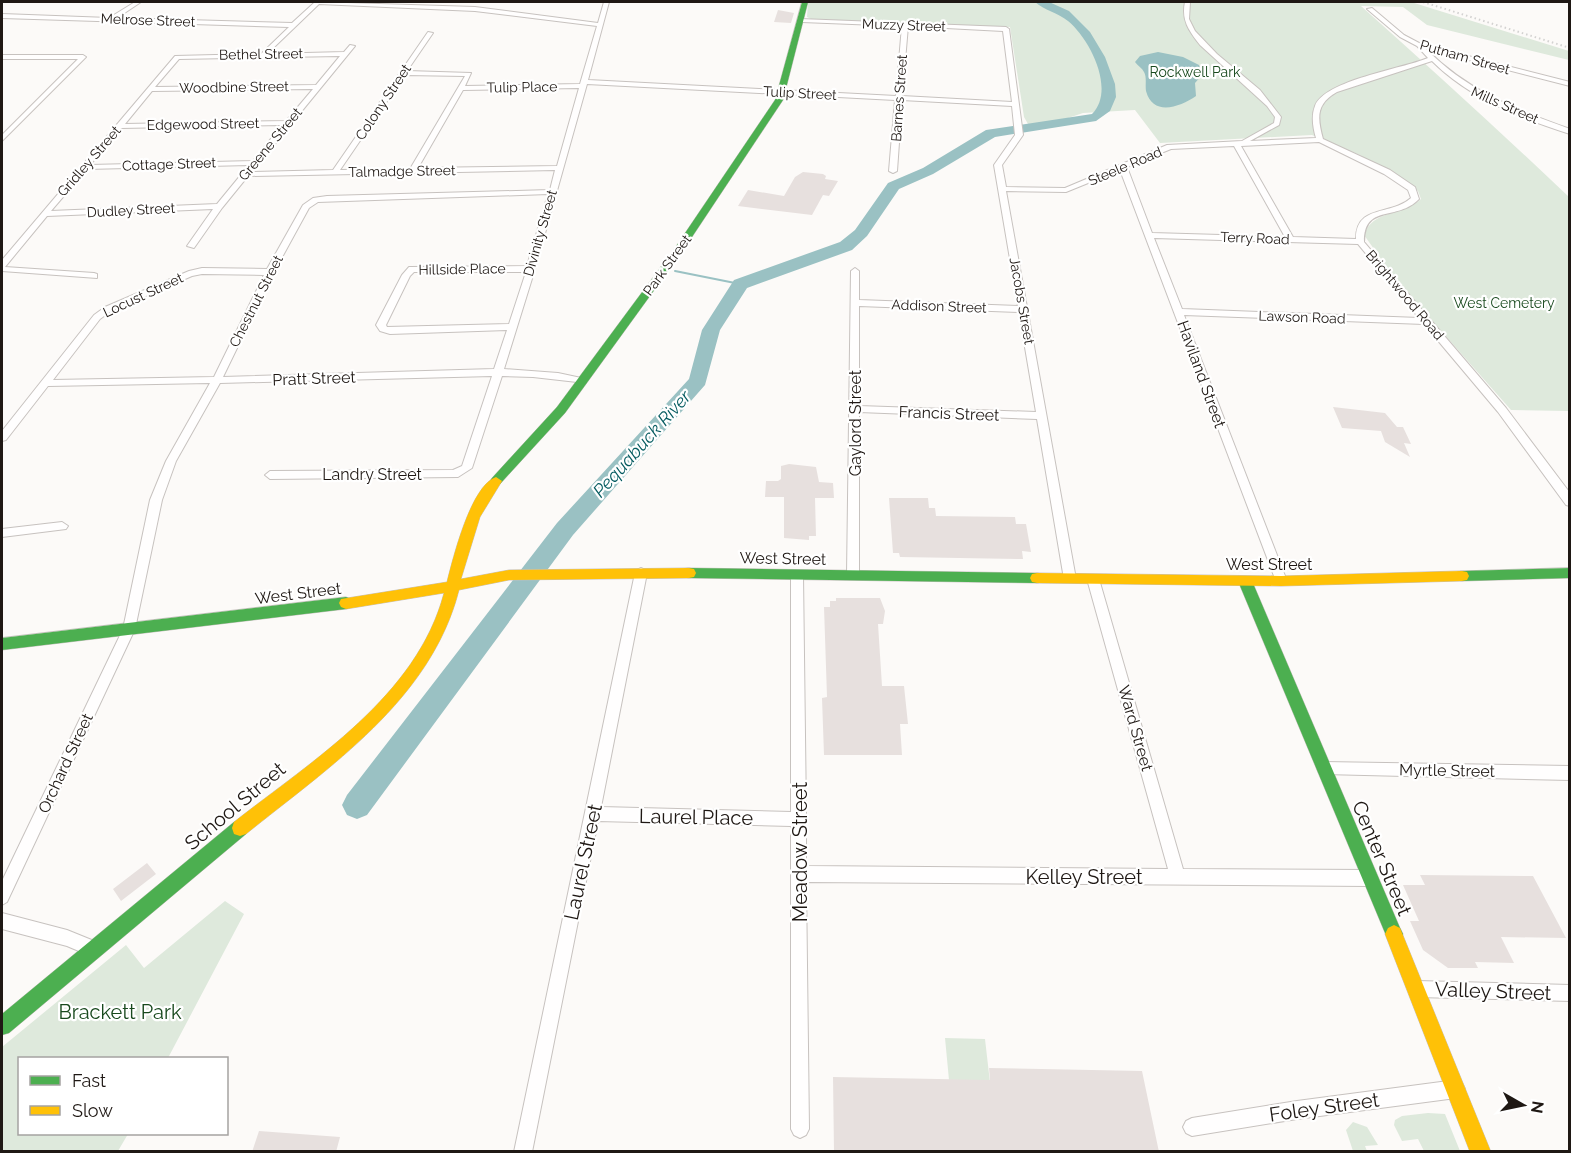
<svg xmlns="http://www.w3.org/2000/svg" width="1571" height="1153" font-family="Raleway,sans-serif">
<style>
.green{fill:#dee9dc}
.water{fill:#9ac1c3}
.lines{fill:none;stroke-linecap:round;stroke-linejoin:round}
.stream{stroke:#9ac1c3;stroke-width:2}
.river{fill:#9ac1c3;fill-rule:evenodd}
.building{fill:#e7e0de}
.street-casing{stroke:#c7c2bf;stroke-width:2}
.fast-casing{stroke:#c7c2bf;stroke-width:1}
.slow-casing{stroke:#c7c2bf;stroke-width:1}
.street{fill:#fffefe;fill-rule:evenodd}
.fast{fill:#4caf50;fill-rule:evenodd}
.slow{fill:#ffc107;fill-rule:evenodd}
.rail{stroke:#d3d2d1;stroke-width:2;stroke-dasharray:1.5 3;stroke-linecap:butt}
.labels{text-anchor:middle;stroke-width:4.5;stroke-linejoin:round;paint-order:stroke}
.far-street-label{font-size:14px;fill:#1f1814;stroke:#fff}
.far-park-label{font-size:14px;fill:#18491d;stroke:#fff}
.street-label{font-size:16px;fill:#1f1814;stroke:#fff}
.water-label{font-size:18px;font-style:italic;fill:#055b60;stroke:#fff}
.near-street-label{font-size:20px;fill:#1f1814;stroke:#fff}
.near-park-label{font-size:20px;fill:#18491d;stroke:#fff}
</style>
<rect width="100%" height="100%" fill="#fcfaf8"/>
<!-- green -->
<path class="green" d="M808,2H1411L1569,51V60L1427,25L1403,7L1361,6C1431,69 1501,132 1569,197V411L1511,410L1396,280L1364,235C1372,210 1404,215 1421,199L1418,191L1399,177L1360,155L1312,135L1160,143L1135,110L1083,113L1053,123L1028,124L1024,117L1010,27L811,19L807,17Z
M225,901L244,914L168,1058H20V1134H128L118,1151H2V1047L126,945L144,968Z
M945,1038L985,1039L992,1100L949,1080Z
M1428,1113L1445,1114L1460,1151H1424L1418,1139L1402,1141L1394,1125L1395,1120L1402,1116Z
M1353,1122L1367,1127L1378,1145L1365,1146L1367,1151H1353L1346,1130Z"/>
<!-- water -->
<path class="water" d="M1158,52L1183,57L1199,65L1202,75L1195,83L1196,96C1180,107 1153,117 1146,91C1145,85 1147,77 1144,72C1142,68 1138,66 1135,62L1140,56Z"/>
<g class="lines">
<!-- stream -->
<path class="stream" d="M675,271L740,284"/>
<!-- river -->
<path class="river" d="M1035,2H1049L1069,11L1090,32L1105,57L1115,84L1116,97L1110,111L1096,121L995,137L933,174L899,189L867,236L852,250L747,288L720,330L705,385L573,535L367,815L357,819L347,815L342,805L347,795L557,523L689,379L702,330L734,280L840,242L855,230L888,183L923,168L986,130L1092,114C1116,90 1090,39 1068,21C1058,13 1044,10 1035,2Z"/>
</g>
<!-- building -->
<path class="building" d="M778,10L794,13L791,23L774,22Z
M803,172L823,174L826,176L825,179L838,181L829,196L823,195L812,215L738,206L748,190L784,196L795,177Z
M1333,407L1385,413L1397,427H1403L1411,444L1404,443L1410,457L1385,442L1381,431L1342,428Z
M789,464L816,467L819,482L833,483L834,498H815L816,536H809V540L784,538V497H765L766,481H778L781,479V466Z
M889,498H928L929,508H935L936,516L1015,517L1016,524H1026L1031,552L1022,551L1023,559L900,557L899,553H893Z
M836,598H880L885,611L883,624H878L882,686H904L908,724H900L902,755H824L822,698L827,697L824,607H830V601H836Z
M147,863L156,874L121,901L113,889Z
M1420,875L1533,876L1566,938L1501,937L1514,963L1475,962L1478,968H1448L1423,950L1410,921H1419L1403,885H1425Z
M989,1068L1142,1071L1159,1152H834L833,1077L990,1080Z
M259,1131L340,1137L336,1152H252Z"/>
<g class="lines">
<!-- street casing -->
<g class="street-casing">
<path id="street" d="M135,2H141L117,18L292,23L315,2L475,7L598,23L604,2H609L588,80L896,96L902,26L802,22L800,19L1006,27L1009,29L1023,135L1002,165L1006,187L1065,188L1167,145L1242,141L1274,123L1275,117L1267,106L1200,45C1189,31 1181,20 1185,2H1190L1189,19L1195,31L1217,54L1260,90L1281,117L1279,125L1250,141L1316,138C1313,128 1311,116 1315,106C1325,80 1402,69 1428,58L1417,46L1400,37L1367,9L1372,8L1404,35L1421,44L1570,82V86L1426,49C1468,91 1514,109 1570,129V134C1520,118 1469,98 1432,61L1337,92C1316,104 1317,117 1323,139L1390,170L1415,187L1419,199C1397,222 1364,203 1364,242L1506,408L1570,493V506L1566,505L1498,412L1424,324L1184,315L1287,581L1285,584H1277L1120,170L1066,192L1006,191L1076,579L1074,582H1066L1064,579L1037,419L859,412V575L857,578H849L847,575L851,271L855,268L859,271V300L1018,306L994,165L1015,135L1012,106L902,100L897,171L893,173L889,171L895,100L587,84L535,269L504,369L558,373L586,379V383L533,377L502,376L472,468L458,477L270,479L265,475L270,471L453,470L462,466L492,376L220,383L176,461L162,500L135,629L7,902L2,905V881L123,629L150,500L166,461L210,383L48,386L6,440L2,441V431L94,315L105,307L189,271L202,268L267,269L303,205L313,198L327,196L550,190L555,170L248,176L222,208L194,248L187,246L213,209L47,216L5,267L94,273L97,274V278L2,271V260L175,56L261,54L289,27L2,18V14L109,18ZM319,4L475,11L597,26L580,84L465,86L471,73L407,71L433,33L428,32L333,170L252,172L355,46L350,45L344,52L267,54ZM908,26L1003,31L1012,102L902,96ZM340,56L316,85L155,87L179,59ZM405,75L465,76L410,169L340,170ZM579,88L557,166L418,168L463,90ZM313,89L286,121L125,124L152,91ZM282,125L253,161L90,165L121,128ZM1319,142L1384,174L1408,190L1411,198C1391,216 1356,204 1356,239L1293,237L1241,146ZM1234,146L1285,237L1152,233L1127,167L1171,149ZM249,165L217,204L51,211L87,169ZM548,194L527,266L409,267L402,275L376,325L380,331L390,334L507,330L494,369L223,377L274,272L309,208L318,202ZM1154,238L1358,244L1419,318L1182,309ZM414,272H526L509,324L387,327L386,325L410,276ZM202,274L264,275L214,377L53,380L100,319L111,311L192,276ZM859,306L1019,312L1036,412L859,406Z
M2,55H83L86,57L2,141V135L78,59H2Z
M62,522L68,526L66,529L2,537V529Z
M641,568L645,570L647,573L601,807L791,812V575L793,572H801L803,575L806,815L807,819L806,823V866L1168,869L1087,579L1089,576H1097L1099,579L1183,869L1369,870L1374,873L1377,878L1374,883L1369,886L806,882L809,1129L806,1135L800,1138L794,1135L791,1129V826L598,821L532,1152H514L635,573L637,570Z
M1324,762L1570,766V780L1324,774L1319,773L1317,768L1319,763Z
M2,913L67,930L99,943L101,949L99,955L93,957L67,946L2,929Z
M1417,981L1570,985V1001L1417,997L1411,995L1409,989L1411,983Z
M1456,1080L1462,1083L1465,1089L1462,1095L1456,1098L1297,1119L1192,1136L1186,1133L1183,1127L1186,1121L1192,1118L1297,1101Z"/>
</g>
<!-- fast casing -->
<g class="fast-casing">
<path id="fast" d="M802,2H808L783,100L684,249L565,413L500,484H492L490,481L492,478L557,407L677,245L775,100Z
M689,568L1037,573L1042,574L1044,578L1042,582L1037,583L689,578L684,577L682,573L684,569Z
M1570,568V578L1462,581L1457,580L1455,576L1457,572L1462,571Z
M1245,576L1250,577L1252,581L1400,928L1403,934L1400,940L1394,943L1388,940L1238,581L1240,577Z
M346,597L351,599L353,603L351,607L346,609L2,650V638Z
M240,820L246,822L248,828L246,834L9,1033L2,1035V1014L234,822Z"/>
</g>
<!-- slow casing -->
<g class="slow-casing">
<path id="slow" d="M496,477L502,481L480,517L461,579L509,570L689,568L694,569L696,573L694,577L689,578L509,580L459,590C431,700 329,767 246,834L240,836L234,834L232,828L234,822C313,760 417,696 444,593L346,609L341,607L339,603L341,599L447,582C453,558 471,485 496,477Z
M1462,571L1467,572L1469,576L1467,580L1462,581L1281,586L1037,583L1032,582L1030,578L1032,574L1037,573L1281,576Z
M1394,925L1400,928L1491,1152H1470L1385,934L1388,928Z"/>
</g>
<!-- street -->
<use href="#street" class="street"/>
<!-- fast -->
<use href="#fast" class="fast"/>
<!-- slow -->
<use href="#slow" class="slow"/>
<!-- rail -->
<path class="rail" d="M1423,2L1570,48"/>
</g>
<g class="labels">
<!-- far-street labels -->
<g class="far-street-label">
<text transform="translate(148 20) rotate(2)" y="5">Melrose Street</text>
<text transform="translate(904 25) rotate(2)" y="5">Muzzy Street</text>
<text transform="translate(261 54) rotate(-1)" y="5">Bethel Street</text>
<text transform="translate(1465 57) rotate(16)" y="5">Putnam Street</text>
<text transform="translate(234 87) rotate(-1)" y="5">Woodbine Street</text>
<text transform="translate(522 87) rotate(-1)" y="5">Tulip Place</text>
<text transform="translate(800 93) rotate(3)" y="5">Tulip Street</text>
<text transform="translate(899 98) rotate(-86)" y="5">Barnes Street</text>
<text transform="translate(383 102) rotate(-56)" y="5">Colony Street</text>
<text transform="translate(1505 105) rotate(24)" y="5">Mills Street</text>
<text transform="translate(203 124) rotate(-1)" y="5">Edgewood Street</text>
<text transform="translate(270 144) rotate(-50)" y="5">Greene Street</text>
<text transform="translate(89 161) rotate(-49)" y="5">Gridley Street</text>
<text transform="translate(169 164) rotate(-2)" y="5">Cottage Street</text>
<text transform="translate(1125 166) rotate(-23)" y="5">Steele Road</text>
<text transform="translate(402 171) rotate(-1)" y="5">Talmadge Street</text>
<text transform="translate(131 210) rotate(-3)" y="5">Dudley Street</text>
<text transform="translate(540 233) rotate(-74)" y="5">Divinity Street</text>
<text transform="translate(1255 238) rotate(2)" y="5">Terry Road</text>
<text transform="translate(667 265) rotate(-54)" y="5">Park Street</text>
<text transform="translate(462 269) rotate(-1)" y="5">Hillside Place</text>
<text transform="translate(143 295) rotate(-25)" y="5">Locust Street</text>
<text transform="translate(1405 295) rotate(50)" y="5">Brightwood Road</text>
<text transform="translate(256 301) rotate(-63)" y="5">Chestnut Street</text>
<text transform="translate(1022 301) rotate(80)" y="5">Jacobs Street</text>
<text transform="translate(939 306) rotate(2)" y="5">Addison Street</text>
<text transform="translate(1302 317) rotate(2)" y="5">Lawson Road</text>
</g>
<!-- far-park labels -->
<g class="far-park-label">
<text x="1195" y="77">Rockwell Park</text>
<text x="1504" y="308">West Cemetery</text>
</g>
<!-- street labels -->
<g class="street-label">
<text transform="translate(1202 374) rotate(70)" y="6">Haviland Street</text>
<text transform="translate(314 378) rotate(-2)" y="6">Pratt Street</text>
<text transform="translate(949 413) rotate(2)" y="6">Francis Street</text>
<text transform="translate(855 423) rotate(-90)" y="6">Gaylord Street</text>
<text x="372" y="480">Landry Street</text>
<text transform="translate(783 558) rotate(1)" y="6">West Street</text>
<text x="1269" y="570">West Street</text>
<text transform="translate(298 593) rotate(-7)" y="6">West Street</text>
<text transform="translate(1136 728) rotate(74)" y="6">Ward Street</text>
<text transform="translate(65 763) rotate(-65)" y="6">Orchard Street</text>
<text transform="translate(1447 770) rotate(1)" y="6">Myrtle Street</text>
</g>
<!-- water labels -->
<g class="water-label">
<text transform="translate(642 444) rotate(-48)" y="6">Pequabuck River</text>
</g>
<!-- near-street labels -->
<g class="near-street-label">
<text transform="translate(235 806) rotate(-40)" y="7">School Street</text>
<text transform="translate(696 817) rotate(1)" y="7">Laurel Place</text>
<text transform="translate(800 852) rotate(-90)" y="7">Meadow Street</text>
<text transform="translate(1382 858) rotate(67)" y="7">Center Street</text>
<text transform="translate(583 862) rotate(-78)" y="7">Laurel Street</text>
<text x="1084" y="884">Kelley Street</text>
<text transform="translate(1493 991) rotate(2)" y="7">Valley Street</text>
<text transform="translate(1324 1107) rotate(-8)" y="7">Foley Street</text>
</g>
<!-- near-park labels -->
<g class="near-park-label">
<text x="120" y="1019">Brackett Park</text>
</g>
</g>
<!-- border -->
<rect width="1571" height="1153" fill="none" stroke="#1f1814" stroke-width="6"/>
<!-- legend -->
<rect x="18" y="1057" width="210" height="78" fill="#ffffff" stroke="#a5a3a1" stroke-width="1.5"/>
<rect x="30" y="1076" width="30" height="9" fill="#4caf50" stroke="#a5a3a1" stroke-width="1.5"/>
<text x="72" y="1087" font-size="18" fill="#1f1814">Fast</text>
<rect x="30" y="1106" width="30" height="9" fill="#ffc107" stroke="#a5a3a1" stroke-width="1.5"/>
<text x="72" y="1117" font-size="18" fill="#1f1814">Slow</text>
<!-- north arrow -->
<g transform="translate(1523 1105) rotate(99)" stroke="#ffffff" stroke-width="4.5" paint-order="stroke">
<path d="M0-4.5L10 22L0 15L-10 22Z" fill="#1f1814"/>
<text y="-9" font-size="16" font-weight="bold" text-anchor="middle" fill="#1f1814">N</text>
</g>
</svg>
